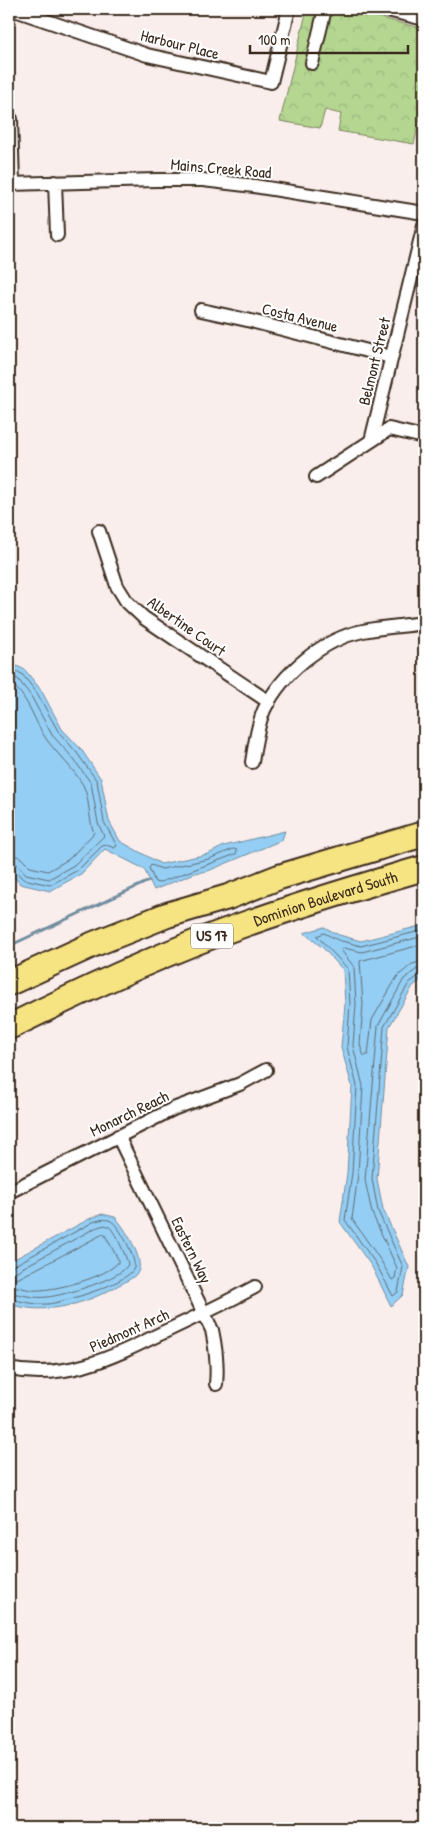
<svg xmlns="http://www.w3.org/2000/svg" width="433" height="1837" font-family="'Patrick Hand',sans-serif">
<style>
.forest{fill:url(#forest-crowns);stroke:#788058}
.water{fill:#94cef4;stroke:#708c9e}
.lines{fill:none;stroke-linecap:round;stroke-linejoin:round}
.shore{stroke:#5f6c74;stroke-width:1}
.stream{stroke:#708c9e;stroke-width:3}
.minor-casing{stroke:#3b2a1e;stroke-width:16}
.motorway-casing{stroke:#3b2a1e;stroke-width:28}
.minor{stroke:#fff;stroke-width:12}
.motorway{stroke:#f6e381;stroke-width:24}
.labels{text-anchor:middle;stroke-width:4;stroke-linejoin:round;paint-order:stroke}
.shield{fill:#fff;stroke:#766a62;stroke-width:1}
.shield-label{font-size:15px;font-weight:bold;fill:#3b2a1e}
.street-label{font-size:16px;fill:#3b2a1e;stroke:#fff}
</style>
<defs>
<pattern id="forest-crowns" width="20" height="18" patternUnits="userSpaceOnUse" patternTransform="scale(1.25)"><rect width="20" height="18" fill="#b4d691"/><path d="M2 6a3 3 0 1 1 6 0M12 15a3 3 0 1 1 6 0" fill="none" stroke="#9cb87d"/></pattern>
</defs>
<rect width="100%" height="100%" fill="#faeeed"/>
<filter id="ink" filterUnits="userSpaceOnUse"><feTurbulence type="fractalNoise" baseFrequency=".02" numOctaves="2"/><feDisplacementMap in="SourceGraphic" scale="10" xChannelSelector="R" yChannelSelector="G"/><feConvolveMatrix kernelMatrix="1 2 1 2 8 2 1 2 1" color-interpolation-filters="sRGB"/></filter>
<g filter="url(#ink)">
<!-- forest -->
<path class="forest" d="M307,9H346L424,29V101L414,144L338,131L341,114L325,110L320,128L280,121Z"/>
<!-- water -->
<path class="water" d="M9,662L25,670L41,690L62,729L81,749L101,779L109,821L120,841L161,864L208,854L224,846L285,831L282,840L208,871L195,873L154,890L144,869L105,849L81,874L50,891L20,884L9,871Z
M424,925V978L413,986L389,1027L377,1179L383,1209L409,1267L403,1295L391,1306L372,1267L340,1222L347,1173L352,1086L341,1047L345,1004L343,970L323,948L304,933L324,927L339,935L361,941Z
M102,1214L115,1217C124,1226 145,1260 138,1272C134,1278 125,1282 119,1285C87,1304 45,1316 9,1304V1262L91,1218Z"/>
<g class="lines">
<!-- shore -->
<path class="shore" d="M9,668L22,674L37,693L58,731L77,753L97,781L104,822L117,846L114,848L107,845L102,846L78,870L50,885L23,879L14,869L9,868
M9,675L18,679L31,696L52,735L72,757L91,783L98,823L104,836L74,865L49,879L26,874L17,864L9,862
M9,683C27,692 35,724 47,740C58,755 73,768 83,785C90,798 88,818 94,833L69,859L48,871L30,867L20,857L9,854
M234,849L237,850L236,854L158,883L155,882L149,868L151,865L162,869L209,859Z
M424,930L361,946L338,940L324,933L317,936L348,969L350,1004L347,1047L357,1086L352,1173L345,1220L376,1264L393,1296L398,1292L403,1267L378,1211L372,1179L384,1027L409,983L420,975L424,974
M424,936L362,952L344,948L341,950L354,967L356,1004L353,1046L363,1086L358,1174L352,1219L381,1261L392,1280L395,1278L397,1268L372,1213L365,1180L378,1026L404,979L417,969L424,968
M424,944L360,961L363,1004L360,1045L364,1056L368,1055L372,1020L397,977L412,964L424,961
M9,1266H13L93,1222C99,1220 105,1218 111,1221C119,1225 137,1259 134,1268C129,1283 62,1303 47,1304C33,1305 22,1301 9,1299
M9,1273L15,1272L95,1228C99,1227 104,1224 108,1226C115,1230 126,1256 128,1264C124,1278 62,1296 47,1297C34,1299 22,1294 9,1293
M9,1280L19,1278L103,1234L105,1235L119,1261C109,1277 51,1292 32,1290C24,1289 17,1286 9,1286"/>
<!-- stream -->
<path class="stream" d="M9,946L149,881"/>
<!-- minor casing -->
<g class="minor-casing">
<path id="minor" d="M12,9L147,55L271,82L289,9
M383,9L424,19
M312,63L325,9
M11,119L13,184
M55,182L57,235
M9,184L156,180H203L254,186L424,213
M201,310L247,320L391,357
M371,441L389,429L424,437
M316,477L371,441L424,225
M99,531L117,586L127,602L144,618L269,702
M252,762C255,745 257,726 264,710C282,673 323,639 363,631C383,627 404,626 424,623
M118,1136L212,1330C216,1349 218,1365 216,1384
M9,1192L173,1109L240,1084L266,1070
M9,1369C66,1381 113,1357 162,1333C194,1318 225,1303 255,1287"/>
</g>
<!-- motorway casing -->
<g class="motorway-casing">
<g id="motorway">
<path d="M9,983L94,944L167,915L228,897L279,877L424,834"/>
<path id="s1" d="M9,1027C74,995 139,964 207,938C278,911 351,889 424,868"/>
</g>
</g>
<!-- minor -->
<use href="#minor" class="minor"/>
<!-- motorway -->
<use href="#motorway" class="motorway"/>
</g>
</g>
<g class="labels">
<!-- shield labels -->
<rect class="shield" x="191" y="923.5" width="42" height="25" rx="4"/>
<g class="shield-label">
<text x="212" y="941">US 17</text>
</g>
<!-- street labels -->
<g class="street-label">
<text transform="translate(180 44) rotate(14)" y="6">Harbour Place</text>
<text transform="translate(221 168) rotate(5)" y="6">Mains Creek Road</text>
<text transform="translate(300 317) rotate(14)" y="6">Costa Avenue</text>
<text transform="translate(374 361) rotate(-76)" y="6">Belmont Street</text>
<text transform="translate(187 626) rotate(35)" y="6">Albertine Court</text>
<text dy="6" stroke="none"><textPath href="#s1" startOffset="342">Dominion Boulevard South</textPath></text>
<text transform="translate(129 1113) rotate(-26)" y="6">Monarch Reach</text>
<text transform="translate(192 1250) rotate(64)" y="6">Eastern Way</text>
<text transform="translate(129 1330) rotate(-24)" y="6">Piedmont Arch</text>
</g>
</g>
<!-- margin -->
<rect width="433" height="1837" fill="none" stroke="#fff" stroke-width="30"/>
<rect x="15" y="15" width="403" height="1807" fill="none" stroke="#3b2a1e" stroke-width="2" filter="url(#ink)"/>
<!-- scale -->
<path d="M250 45v8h158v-8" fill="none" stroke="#3b2a1e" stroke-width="2.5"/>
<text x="258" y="45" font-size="15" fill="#3b2a1e" stroke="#ffffff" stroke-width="4" paint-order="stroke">100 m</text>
</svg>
